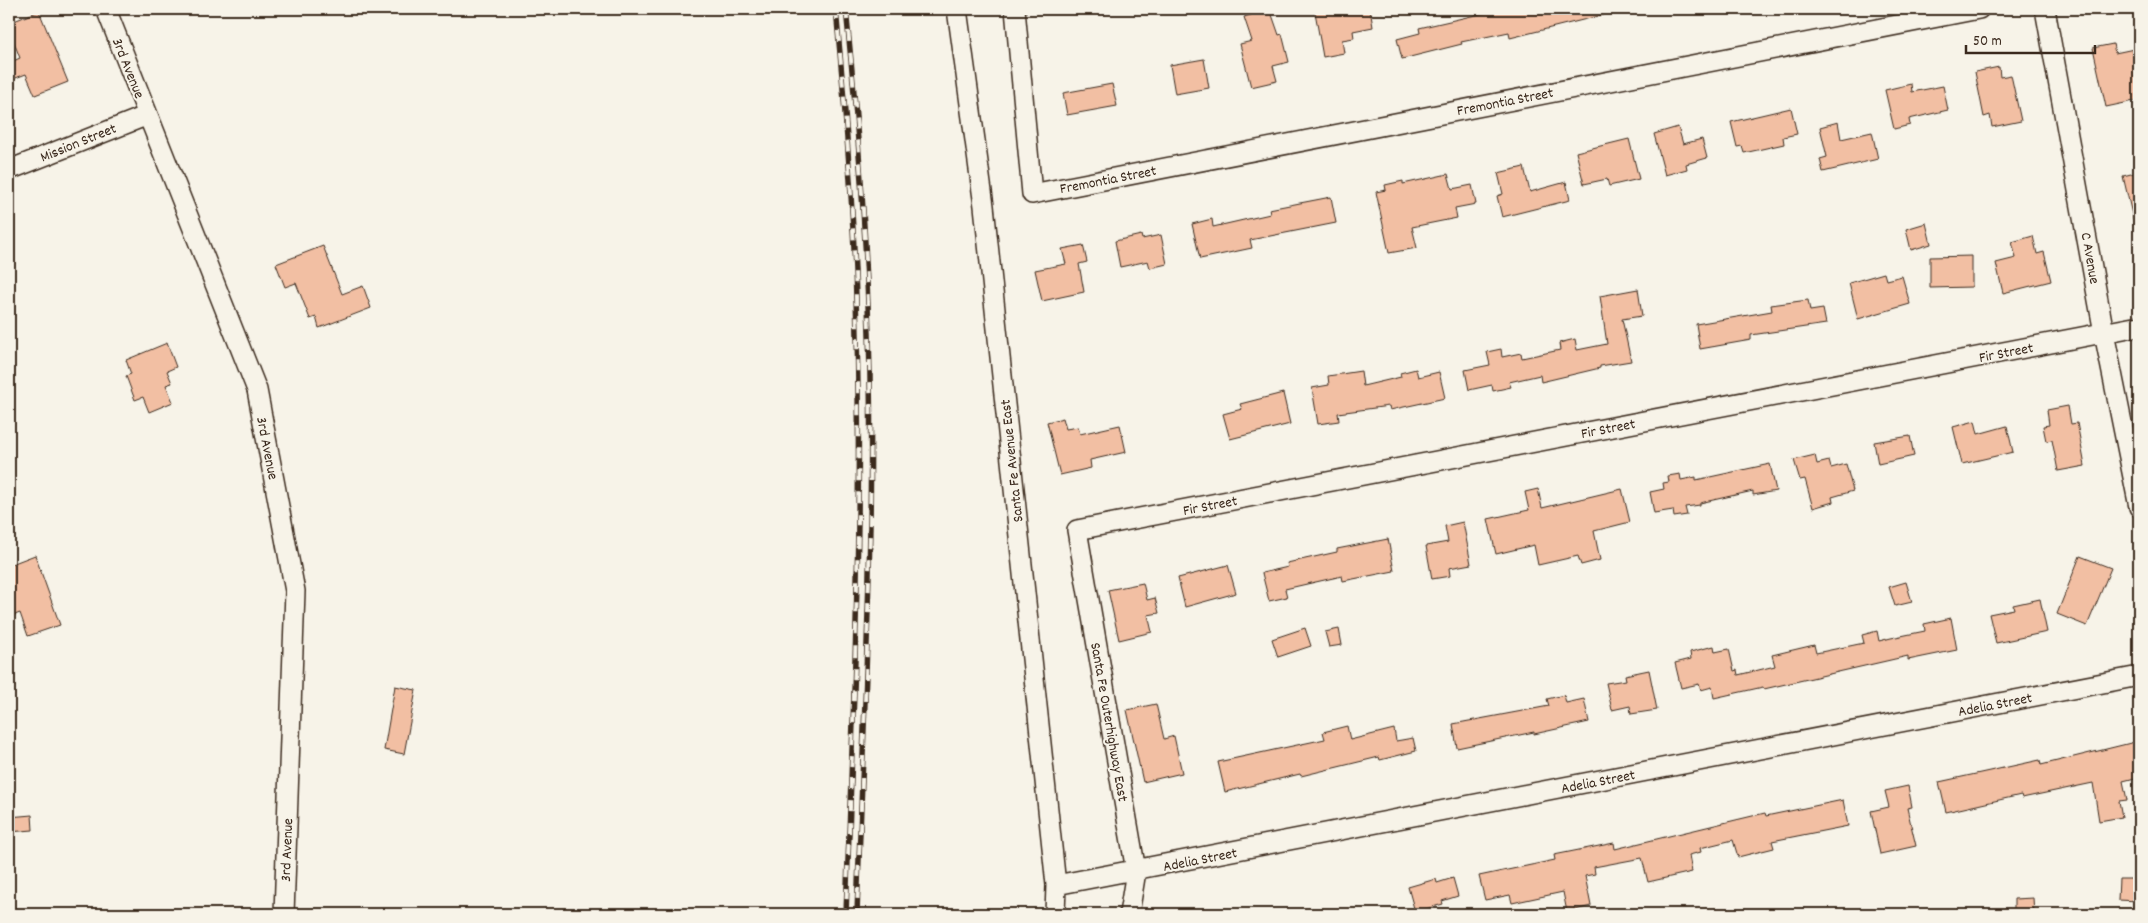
<svg xmlns="http://www.w3.org/2000/svg" width="2148" height="923" font-family="Dekko,sans-serif">
<style>
.building{fill:#f2bfa3;stroke:#3b2a1e}
.lines{fill:none;stroke-linecap:round;stroke-linejoin:round}
.minor-casing{stroke:#3b2a1e;stroke-width:22}
.minor{stroke:#f7f3e8;stroke-width:19}
.rail-casing{stroke:#3b2a1e;stroke-width:5.5}
.rail{stroke:#f7f3e8;stroke-width:4;stroke-dasharray:11;stroke-linecap:butt}
.labels{text-anchor:middle;stroke-width:4;stroke-linejoin:round;paint-order:stroke}
.street-label{font-size:15px;fill:#3b2a1e;stroke:#f7f3e8}
</style>
<rect width="100%" height="100%" fill="#f7f3e8"/>
<filter id="ink" filterUnits="userSpaceOnUse"><feTurbulence type="fractalNoise" baseFrequency=".02" numOctaves="2"/><feDisplacementMap in="SourceGraphic" scale="10" xChannelSelector="R" yChannelSelector="G"/><feConvolveMatrix kernelMatrix="1 2 1 2 8 2 1 2 1" color-interpolation-filters="sRGB"/></filter>
<g filter="url(#ink)">
<!-- building -->
<path class="building" d="M1270,9L1279,35L1282,34L1289,62L1273,66L1277,81L1251,87L1240,44L1252,41L1244,17Z
M1333,9H1370L1373,27L1353,31L1354,38L1342,40L1344,53L1323,57L1315,12Z
M1502,9H1610L1611,13L1510,38L1509,32L1461,42L1462,44L1402,59L1397,39L1420,33L1419,28Z
M39,11L68,82L35,95L26,74L13,79L9,67V63L20,58L9,30V23Z
M2113,44L2115,53L2134,49L2139,73V100L2106,107L2093,48Z
M1204,59L1209,88L1175,94L1170,65Z
M1999,67L2000,77L2011,75L2021,121L1992,127L1990,115L1984,117L1975,72Z
M1112,84L1117,106L1067,115L1063,93Z
M1911,84L1912,92L1943,86L1948,110L1909,119L1910,125L1894,129L1885,90Z
M1791,108L1797,134L1783,137L1784,144L1744,153L1742,146L1737,147L1731,122Z
M1838,122L1841,139L1872,132L1878,159L1823,172L1820,159L1827,157L1820,127Z
M1678,127L1683,144L1702,139L1707,158L1686,164L1687,169L1665,175L1654,134Z
M1629,139L1639,179L1609,186L1607,179L1584,184L1576,152Z
M1524,167L1530,192L1566,182L1570,200L1502,217L1497,196L1503,194L1498,173Z
M2139,172V222L2134,223L2123,176Z
M1448,174L1452,189L1472,185L1476,204L1455,208L1457,218L1412,227L1417,248L1389,253L1376,192L1386,190L1385,185L1403,181V184Z
M1331,197L1336,223L1250,240L1252,248L1200,259L1192,224L1212,219L1213,227L1270,214L1269,209Z
M1926,223L1931,244L1911,250L1906,229Z
M1141,235L1142,239L1161,235L1167,264L1150,268L1148,261L1120,267L1115,241Z
M2033,236L2037,254L2044,252L2051,281L2003,293L1996,263L2016,258L2012,242Z
M1083,245L1087,262L1079,264L1084,292L1042,301L1035,270L1066,264L1062,249Z
M323,246L342,294L363,286L371,308L319,328L316,317L310,319L296,283L285,287L276,264Z
M1972,256V287L1930,288V257Z
M1884,273L1886,280L1902,276L1910,304L1858,319L1849,283Z
M1638,289L1642,316L1622,319L1631,361L1600,366V368L1541,382L1540,375L1509,382L1511,387L1493,391L1492,385L1469,390L1465,370L1490,365L1487,352L1501,349L1502,357L1521,353L1522,358L1560,350L1559,343L1575,339L1577,350L1607,344L1600,296Z
M1808,300L1810,311L1823,309L1826,324L1751,335V340L1700,349L1696,324L1772,311L1771,305Z
M167,343L176,367L167,371L172,383L166,385L173,402L149,412L143,397L135,400L126,376L131,374L126,360Z
M1416,369L1418,377L1439,372L1445,398L1390,410L1389,406L1338,413L1339,421L1318,424L1312,388L1329,385L1328,376L1361,371L1363,386L1401,377L1400,373Z
M1283,393L1290,424L1230,439L1223,414L1242,409L1240,404Z
M2068,406L2071,424L2077,423L2085,466L2058,471L2052,440L2046,441L2043,426L2049,425L2047,410Z
M1063,418L1066,429L1078,427L1080,434L1120,425L1126,452L1090,460L1091,468L1060,475L1047,422Z
M1975,421L1978,434L2007,426L2013,452L1962,464L1953,427Z
M1910,436L1914,456L1878,464L1874,442Z
M1815,455L1817,464L1829,461L1831,468L1846,464L1853,491L1832,497L1833,502L1813,508L1805,479L1800,480L1794,460Z
M1770,464L1776,491L1753,495V491L1700,503V505L1685,507L1687,515L1674,517L1673,510L1654,513L1650,492L1664,489L1663,483L1669,482L1668,476L1680,474L1681,480L1696,477V480Z
M1538,489L1542,508L1622,489L1630,522L1594,531L1600,560L1581,565L1578,556L1538,565L1534,545L1496,554L1488,519L1529,510L1525,492Z
M1463,522L1471,564L1449,568L1450,576L1432,579L1426,546L1448,542L1445,526Z
M1388,539L1394,571L1343,581L1342,576L1285,589L1287,597L1269,601L1262,573L1288,567L1287,563L1337,552V549Z
M35,555L60,625L28,636L20,613L12,616L9,608V565Z
M2080,556L2111,568L2087,626L2057,614Z
M1228,565L1236,593L1185,607L1178,578Z
M1906,582L1912,602L1895,606L1889,587Z
M1143,583L1147,600L1155,598L1159,613L1148,615L1152,632L1119,640L1108,590Z
M2040,599L2047,632L1996,643L1989,614L2014,609L2013,605Z
M1951,618L1957,650L1908,660V656L1764,689L1763,687L1714,698L1712,687L1701,690L1699,684L1681,688L1675,663L1691,659L1690,652L1714,646L1715,652L1729,649L1734,671L1737,670L1738,675L1775,666L1772,655L1814,645L1816,653L1864,643L1862,635L1877,631L1879,641L1891,638L1925,631L1924,624Z
M1305,628L1311,646L1278,657L1272,639Z
M1339,629L1342,645L1329,647L1325,632Z
M1649,670L1657,710L1631,714L1630,706L1612,710L1606,683L1626,680L1625,675Z
M395,686L416,690L404,754L384,750Z
M1564,695L1566,703L1584,699L1589,722L1534,734V732L1457,748L1453,724L1549,706L1547,699Z
M1156,704L1164,739L1174,736L1182,773L1143,782L1127,710Z
M1347,726L1350,740L1394,729L1396,741L1413,738L1416,751L1380,760L1379,757L1301,776L1300,774L1225,792L1218,762L1325,739L1323,732Z
M2139,741V777L2123,781L2127,800L2119,801L2122,817L2099,821L2093,783L2022,798L2021,795L1946,812L1939,782L2040,760L2041,765Z
M1908,786L1912,807L1907,808L1916,846L1880,854L1871,811L1889,807L1885,791Z
M1843,800L1848,826L1772,841L1774,848L1738,857L1733,840L1700,848L1701,852L1689,855L1692,872L1648,882L1642,858L1594,867L1595,874L1585,876L1591,906L1567,912L1563,892L1512,903L1510,895L1485,900L1479,876L1555,860L1554,855L1614,843L1615,849L1765,813L1766,816Z
M32,815L33,830L9,832V817Z
M1453,878L1458,896L1442,901L1443,904L1415,912L1408,887L1436,879L1437,883Z
M2119,879H2139V901L2118,900Z
M2033,898L2034,914H2014V899Z"/>
<g class="lines">
<!-- minor casing -->
<g class="minor-casing">
<path id="minor" d="M106,9L257,390L295,591L284,914
M957,9L984,206L1056,885L1055,914
M1015,9L1032,194L1979,9
M2045,9L2104,333L2139,507
M9,170L148,115
M1056,885L2139,676
M1129,914L1136,871L1077,530L2139,326"/>
</g>
<!-- minor -->
<use href="#minor" class="minor"/>
<!-- rail casing -->
<g class="rail-casing">
<path id="rail" d="M836,9C846,118 855,227 857,336C862,529 853,722 846,914
M846,9C856,107 864,205 868,304C876,507 864,711 857,914"/>
</g>
<!-- rail -->
<use href="#rail" class="rail"/>
</g>
</g>
<g class="labels">
<!-- street labels -->
<g class="street-label">
<text transform="translate(129 68) rotate(68)" y="5">3rd Avenue</text>
<text transform="translate(1505 101) rotate(-11)" y="5">Fremontia Street</text>
<text transform="translate(78 142) rotate(-22)" y="5">Mission Street</text>
<text transform="translate(1108 179) rotate(-11)" y="5">Fremontia Street</text>
<text transform="translate(2091 258) rotate(80)" y="5">C Avenue</text>
<text transform="translate(2006 352) rotate(-11)" y="5">Fir Street</text>
<text transform="translate(1608 428) rotate(-11)" y="5">Fir Street</text>
<text transform="translate(268 448) rotate(79)" y="5">3rd Avenue</text>
<text transform="translate(1011 461) rotate(-96)" y="5">Santa Fe Avenue East</text>
<text transform="translate(1210 505) rotate(-11)" y="5">Fir Street</text>
<text transform="translate(1995 704) rotate(-11)" y="5">Adelia Street</text>
<text transform="translate(1110 722) rotate(80)" y="5">Santa Fe Outerhighway East</text>
<text transform="translate(1598 781) rotate(-11)" y="5">Adelia Street</text>
<text transform="translate(286 850) rotate(-88)" y="5">3rd Avenue</text>
<text transform="translate(1200 859) rotate(-11)" y="5">Adelia Street</text>
</g>
</g>
<!-- margin -->
<rect width="2148" height="923" fill="none" stroke="#f7f3e8" stroke-width="30"/>
<rect x="15" y="15" width="2118" height="893" fill="none" stroke="#3b2a1e" stroke-width="2" filter="url(#ink)"/>
<!-- scale -->
<path d="M1966 45v8h129v-8" fill="none" stroke="#3b2a1e" stroke-width="2.5"/>
<text x="1973" y="45" font-size="15" fill="#3b2a1e" stroke="#f7f3e8" stroke-width="4" paint-order="stroke">50 m</text>
</svg>
